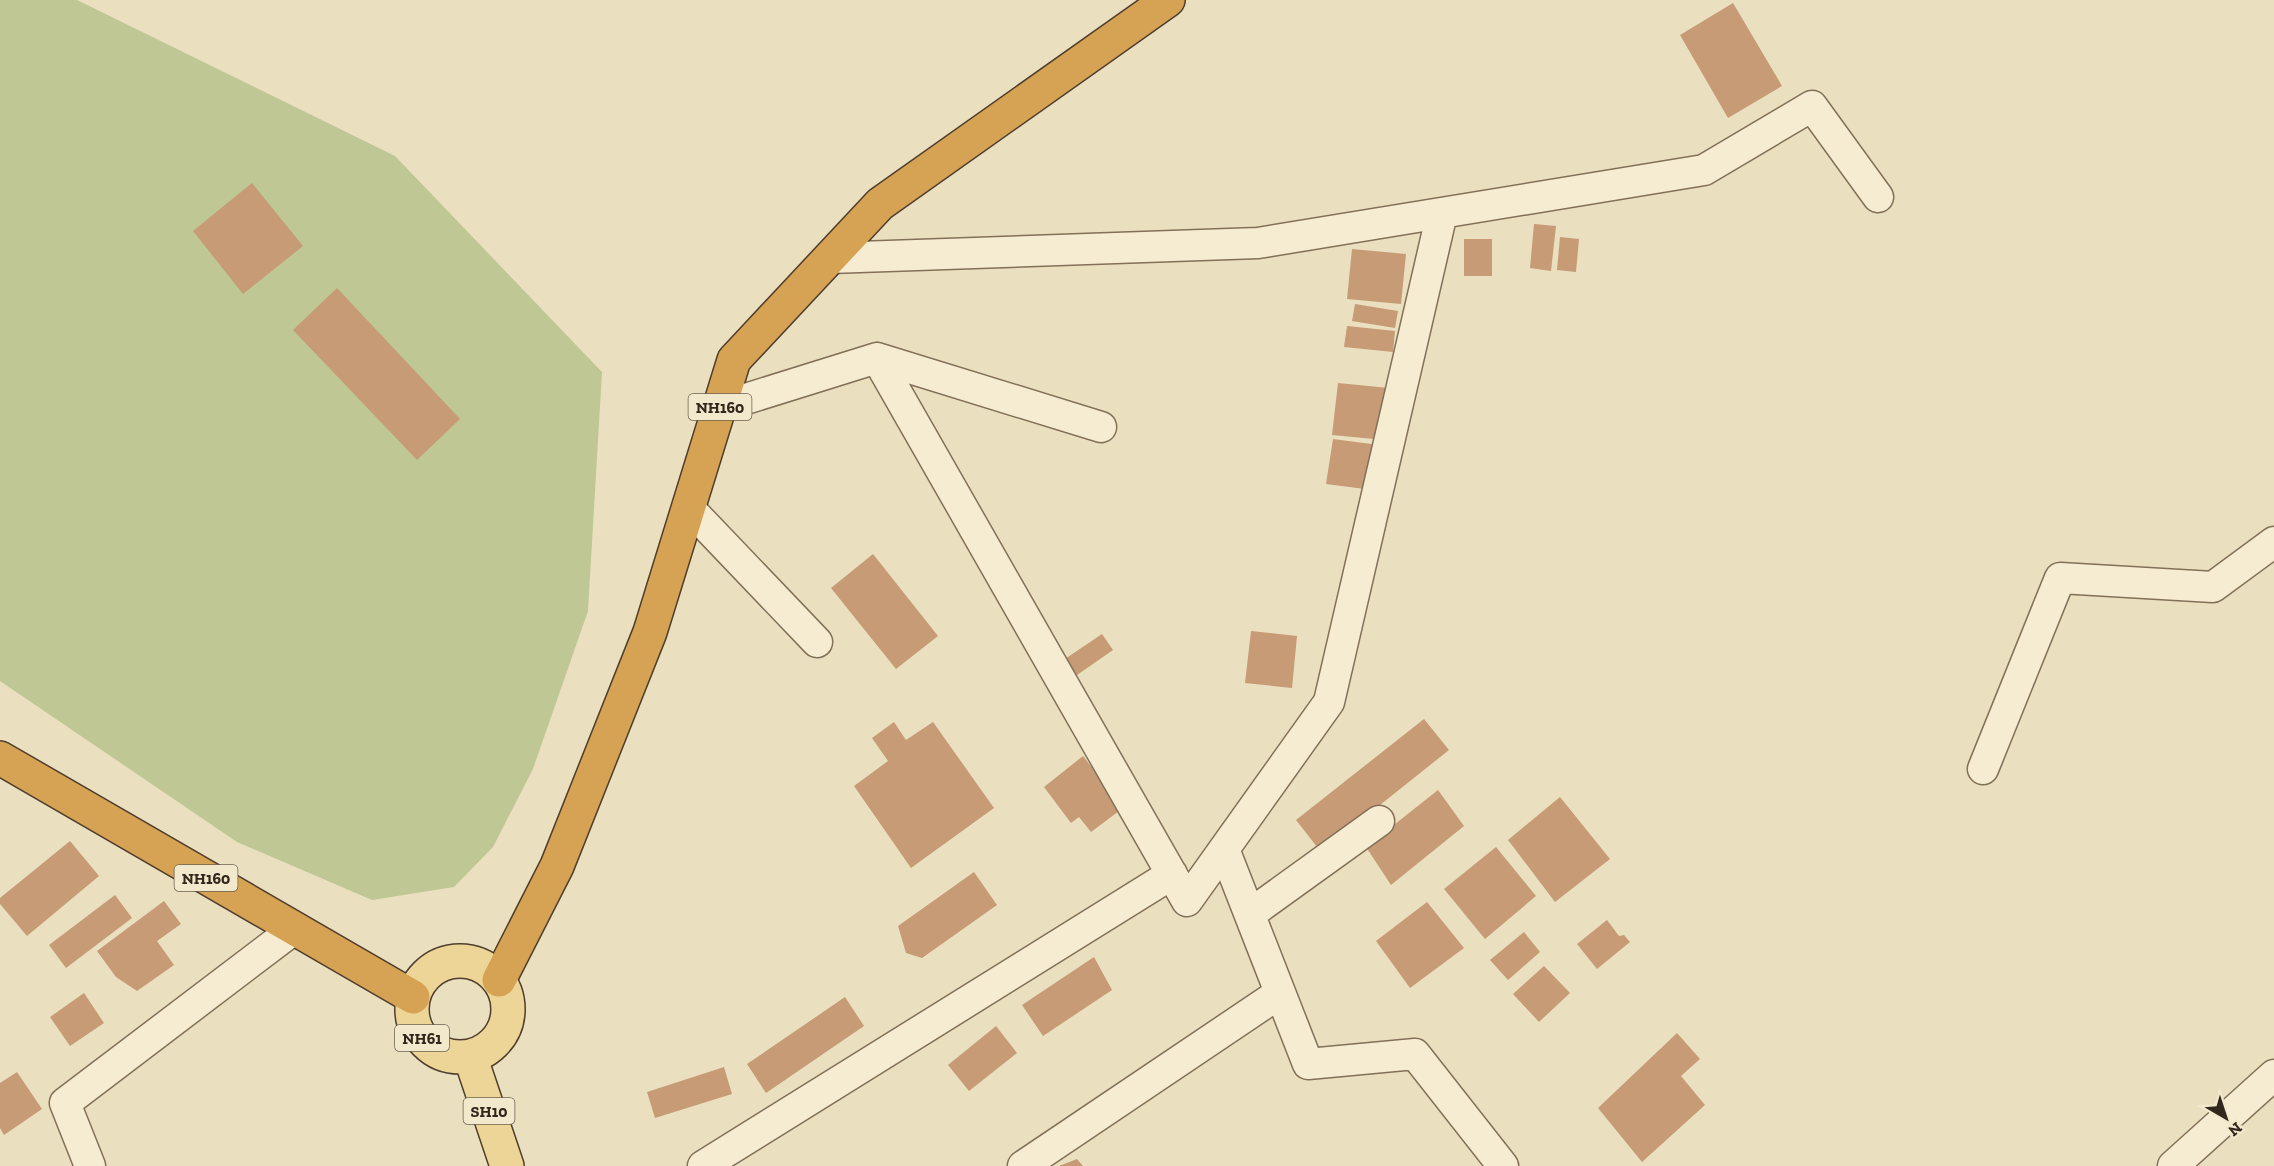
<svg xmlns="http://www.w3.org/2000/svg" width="2274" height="1166" font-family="'Zilla Slab',serif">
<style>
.green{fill:#bfc794}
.building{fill:#c69b76}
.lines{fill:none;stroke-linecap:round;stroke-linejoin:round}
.street-casing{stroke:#827058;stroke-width:33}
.primary-casing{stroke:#4f3e2d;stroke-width:36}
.highway-casing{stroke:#4f3e2d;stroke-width:36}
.street{stroke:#f6ecd1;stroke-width:30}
.primary{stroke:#edd597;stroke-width:33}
.highway{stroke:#d6a253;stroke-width:33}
.labels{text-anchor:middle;stroke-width:4.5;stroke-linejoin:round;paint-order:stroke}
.shield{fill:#f2e9cd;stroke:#6c6151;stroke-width:1.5}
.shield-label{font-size:16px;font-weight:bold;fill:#32271c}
</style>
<rect width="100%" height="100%" fill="#eadfbf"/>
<!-- green -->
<path class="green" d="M0,0H77L395,156L602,372L588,611L533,769L493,847L454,887L372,900L237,842L0,681Z"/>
<!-- building -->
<path class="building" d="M1733,3L1782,86L1728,118L1680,35Z
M252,183L303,246L243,294L193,231Z
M1534,224L1556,226L1551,271L1530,268Z
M1560,237L1579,239L1576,272L1557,270Z
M1464,239H1492V276H1464Z
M1352,249L1406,254L1401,304L1347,299Z
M337,288L460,419L417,460L293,330Z
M1355,304L1398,311L1395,328L1352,321Z
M1347,326L1395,331L1393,352L1344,347Z
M1338,383L1389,388L1384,440L1332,435Z
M1333,439L1379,445L1373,490L1326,484Z
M873,554L938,636L896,669L831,588Z
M1251,631L1297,636L1292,688L1245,683Z
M1102,634L1113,650L1067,682L1056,665Z
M1424,719L1449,750L1321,852L1296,820Z
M894,722L906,740L933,722L994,808L911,868L854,786L888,761L872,738Z
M1083,756L1123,808L1091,832L1079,817L1071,823L1044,787Z
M1438,790L1464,826L1391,885L1366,847Z
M1560,797L1610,859L1555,902L1508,840Z
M70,841L99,876L27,936L0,904V898Z
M1496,847L1536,896L1485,939L1444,889Z
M974,872L997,905L922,958L906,953L898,926Z
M115,895L132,918L66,968L49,945Z
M164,901L181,924L157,941L174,965L137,991L116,977L97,951Z
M1427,902L1464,948L1410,988L1376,941Z
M1607,920L1619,936L1624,935L1630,942L1597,969L1577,944Z
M1524,932L1540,952L1508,980L1490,960Z
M1094,957L1112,990L1043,1036L1022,1005Z
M1544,966L1570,993L1539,1022L1513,994Z
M84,993L104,1023L70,1046L50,1017Z
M845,997L864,1026L766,1093L747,1064Z
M996,1026L1017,1053L969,1091L948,1065Z
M1677,1033L1700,1059L1681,1076L1705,1105L1642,1162L1598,1108Z
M724,1067L732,1094L655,1118L647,1092Z
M17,1072L42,1109L4,1135L0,1128V1083Z
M1077,1159L1083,1166H1059Z"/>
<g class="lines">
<!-- street casing -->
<g class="street-casing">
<path id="street" d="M830,258L1258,243L1704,170L1812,106L1878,197
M877,358L1187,901L1329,702L1442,213
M720,407L877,358L1101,427
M688,507L817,642
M1983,769L2060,578L2213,587L2274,542
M1224,849L1308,1064L1415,1054L1503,1166
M1250,914L1379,821
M90,1166L65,1103L294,929
M703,1166L1172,874
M1023,1166L1280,993
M2173,1166L2274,1075"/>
</g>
<!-- primary casing -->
<g class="primary-casing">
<path id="primary" d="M412 1009a48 48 0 1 1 96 0a48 48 0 1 1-96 0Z
M470,1056L507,1166"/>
</g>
<!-- highway casing -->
<g class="highway-casing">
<path id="highway" d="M0,758L413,997
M499,980L557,866L650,632L734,360L880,204L1168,0"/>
</g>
<!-- street -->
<use href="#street" class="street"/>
<!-- primary -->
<use href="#primary" class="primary"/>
<!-- highway -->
<use href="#highway" class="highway"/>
</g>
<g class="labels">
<!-- shield labels -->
<g class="shield">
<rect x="688.5" y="394" width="63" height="26" rx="4.5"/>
<rect x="174.5" y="865" width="63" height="26" rx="4.5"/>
<rect x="395" y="1025" width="54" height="26" rx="4.5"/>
<rect x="463.5" y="1098" width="51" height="26" rx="4.5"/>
</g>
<g class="shield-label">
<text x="720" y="413">NH160</text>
<text x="206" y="884">NH160</text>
<text x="422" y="1044">NH61</text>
<text x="489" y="1117">SH10</text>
</g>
</g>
<!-- north arrow -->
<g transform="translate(2226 1118) rotate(141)" stroke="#f2e9cd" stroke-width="4.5" paint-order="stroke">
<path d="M0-4.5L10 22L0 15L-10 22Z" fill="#32271c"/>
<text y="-9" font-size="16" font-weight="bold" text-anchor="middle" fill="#32271c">N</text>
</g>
</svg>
